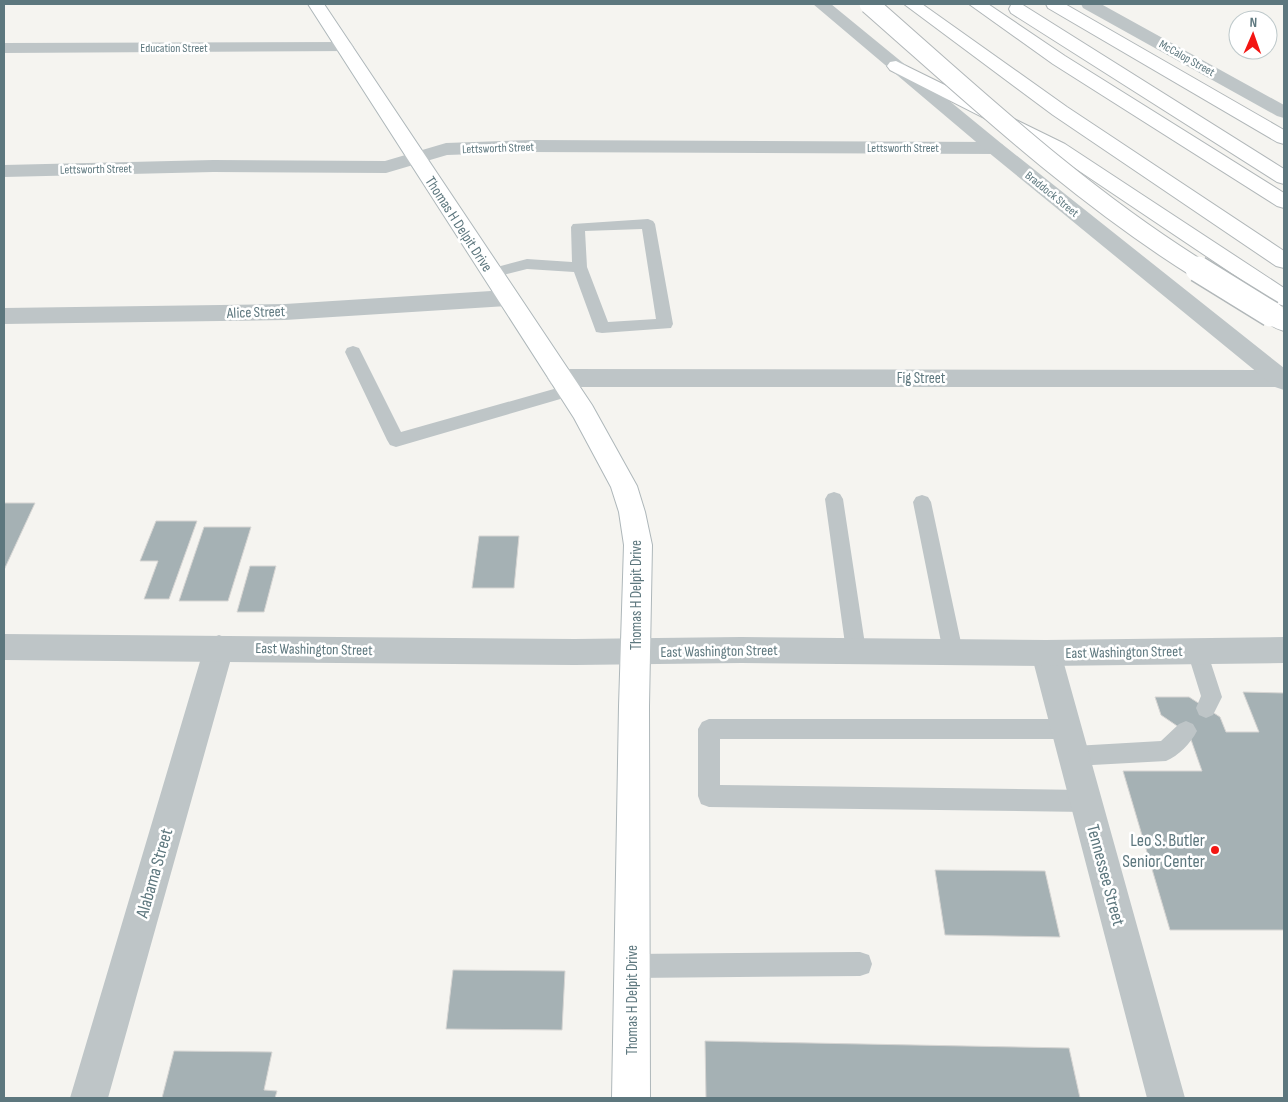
<svg xmlns="http://www.w3.org/2000/svg" width="1288" height="1102" font-family="'Sofia Sans Condensed',sans-serif">
<style>
.building{fill:#a5b1b4;stroke:#d6d5d3}
.lines{fill:none;stroke-linecap:round;stroke-linejoin:round}
.secondary-casing{stroke:#aeb7ba;stroke-width:2}
.motorway-casing{stroke:#b1b7b9;stroke-width:2}
.service{fill:#bec5c7;fill-rule:evenodd}
.minor{fill:#bec5c7;fill-rule:evenodd}
.tertiary{fill:#bec5c7;fill-rule:evenodd}
.secondary{fill:#fff;fill-rule:evenodd}
.motorway{fill:#fff;fill-rule:evenodd}
.motorway-bridge-far1-casing{stroke:#b1b7b9;stroke-width:21;stroke-linecap:butt}
.motorway-bridge-casing{stroke:#b1b7b9;stroke-width:28;stroke-linecap:butt}
.motorway-bridge-far1{stroke:#fff;stroke-width:19}
.motorway-bridge{stroke:#fff;stroke-width:25}
.poi-dot{fill:#f31512;stroke:#fff;stroke-width:2}
.labels{text-anchor:middle;stroke-width:5;stroke-linejoin:round;paint-order:stroke}
.far-street-label{font-size:12px;fill:#5d777e;stroke:#fff}
.street-label{font-size:15px;fill:#5d777e;stroke:#fff}
.near-poi-label{font-size:18px;fill:#5d777e;stroke:#fff;text-anchor:end}
.near-street-label{font-size:18px;fill:#5d777e;stroke:#fff}
</style>
<rect width="100%" height="100%" fill="#f5f4f0"/>
<!-- building -->
<path class="building" d="M4,503H35L4,570Z
M156,521H197L169,599H144L158,561H140Z
M204,527H251L228,601H179Z
M479,536H519L514,588H472Z
M250,566H276L264,612H237Z
M1243,692L1284,693V930H1170L1123,771H1202L1189,734L1161,715L1155,697H1189L1220,717L1226,732H1259Z
M935,870L1045,871L1060,937L945,935Z
M453,970L565,971L562,1030L446,1029Z
M705,1041L1069,1048L1080,1098H706Z
M174,1051L272,1052L264,1090L277,1091L275,1098H162Z"/>
<g class="lines">
<!-- secondary casing -->
<g class="secondary-casing">
<path id="secondary" d="M308,4H324L592,405L637,486L645,512L652,545L649,706L650,1098H612L619,706L624,545L619,512L611,487L574,418Z"/>
</g>
<!-- motorway casing -->
<g class="motorway-casing">
<path id="motorway" d="M904,4H922L1067,107L1284,251V268L1276,266L1053,115Z
M969,4H988L1065,56L1284,193V208L1277,206L1053,64Z
M1017,4L1023,5L1284,169V184L1277,182L1011,13L1009,9L1011,5Z
M1046,4H1065L1284,130V144L1277,142L1048,8Z
M896,61L1065,144L1284,288V306L1276,303L1051,152L890,70L887,66L890,62Z
M1271,306L1284,312V331C1274,328 1265,323 1260,314L1263,308Z"/>
</g>
<!-- service -->
<path class="service" d="M648,219L653,221L655,224L673,324L671,328L602,333L596,332L574,272L527,269L491,278L486,276L484,273L486,270L527,259L572,262L571,227L573,224ZM642,229L656,319L608,322L587,267L585,231Z
M353,346L359,348L401,432L568,385L574,387L576,391L574,395L396,447L390,445L387,440L345,352L347,348Z
M834,492L840,494L843,499L866,651L863,657L856,660L849,657L846,651L825,499L828,494Z
M922,495L928,497L931,502L963,652L960,658L953,661L946,658L943,652L913,502L916,497Z
M1197,642L1204,645L1207,651L1222,697L1213,715L1206,718L1199,715L1196,708L1201,696L1187,651L1190,645Z
M709,719H1067L1074,722L1078,729L1074,736L1067,739H720V785L1086,790L1094,793L1097,801L1094,809L1086,812L709,807L701,804L698,796V729L702,722Z
M1186,721L1193,724L1197,731C1191,743 1178,756 1166,761L1074,766L1066,763L1063,756L1066,749L1074,746L1161,741L1179,724Z
M860,952L869,955L872,964L869,973L860,976L632,978L623,975L620,966L623,957L632,954Z"/>
<!-- minor -->
<path class="minor" d="M345,42L351,43L354,47L351,51L4,53V43Z
M530,140L995,142L1002,144L1005,148L1002,152L995,154L530,152L447,155L386,173L213,172L4,177V165L213,160L385,161L446,143Z
M507,290L515,293L518,298L515,303L507,306L285,320L4,324V308L285,304Z
M559,369L1282,370L1284,371V387H559L551,384L547,378L551,372Z
M219,635L229,639L234,648L108,1098H70L204,648L209,639Z
M1046,640L1056,644L1061,653L1185,1098H1147L1031,653L1036,644Z"/>
<!-- tertiary -->
<path class="tertiary" d="M813,4H831L1002,144L1284,368V390L1275,387L988,152Z
M1081,4H1101L1284,105V118L1277,116L1083,8Z
M4,634L575,639L741,637L1046,640L1284,637V663L1046,666L741,663L575,665L4,660Z"/>
<!-- secondary -->
<use href="#secondary" class="secondary"/>
<!-- motorway -->
<use href="#motorway" class="motorway"/>
<!-- motorway-bridge-far1 casing -->
<g class="motorway-bridge-far1-casing">
<path id="motorway-bridge-far1" d="M869,4C975,97 1079,195 1200,270"/>
</g>
<!-- motorway-bridge casing -->
<g class="motorway-bridge-casing">
<path id="motorway-bridge" d="M1198,269L1271,314"/>
</g>
<!-- motorway-bridge-far1 -->
<use href="#motorway-bridge-far1" class="motorway-bridge-far1"/>
<!-- motorway-bridge -->
<use href="#motorway-bridge" class="motorway-bridge"/>
</g>
<!-- markers -->
<circle class="poi-dot" cx="1215" cy="850" r="5"/>
<g class="labels">
<!-- far-street labels -->
<g class="far-street-label">
<text x="174" y="52">Education Street</text>
<text transform="translate(1187 58) rotate(29)" y="4">McCalop Street</text>
<text transform="translate(498 148) rotate(-2)" y="4">Lettsworth Street</text>
<text x="903" y="152">Lettsworth Street</text>
<text transform="translate(96 169) rotate(-1)" y="4">Lettsworth Street</text>
<text transform="translate(1052 194) rotate(39)" y="4">Braddock Street</text>
</g>
<!-- street labels -->
<g class="street-label">
<text transform="translate(459 224) rotate(57)" y="5">Thomas H Delpit Drive</text>
<text transform="translate(256 312) rotate(-2)" y="5">Alice Street</text>
<text x="921" y="383">Fig Street</text>
<text transform="translate(636 595) rotate(-90)" y="5">Thomas H Delpit Drive</text>
<text transform="translate(314 649) rotate(1)" y="5">East Washington Street</text>
<text transform="translate(719 651) rotate(-1)" y="5">East Washington Street</text>
<text transform="translate(1124 652) rotate(-1)" y="5">East Washington Street</text>
<text transform="translate(632 1000) rotate(-90)" y="5">Thomas H Delpit Drive</text>
</g>
<!-- near-poi labels -->
<g class="near-poi-label">
<text x="1205" y="846">Leo S. Butler<tspan x="1205" dy="21">Senior Center</tspan></text>
</g>
<!-- near-street labels -->
<g class="near-street-label">
<text transform="translate(154 873) rotate(-74)" y="6">Alabama Street</text>
<text transform="translate(1106 875) rotate(75)" y="6">Tennessee Street</text>
</g>
</g>
<!-- border -->
<rect width="1288" height="1102" fill="none" stroke="#5d777e" stroke-width="10"/>
<!-- north arrow -->
<g transform="translate(1253 35) rotate(2)"><circle r="24" fill="#ffffff" stroke="#bec9cb"/>
<path d="M0-4L9 19L0 12L-9 19Z" fill="#f31512"/>
<text y="-8" font-size="14" font-weight="bold" text-anchor="middle" fill="#5d777e">N</text>
</g>
</svg>
